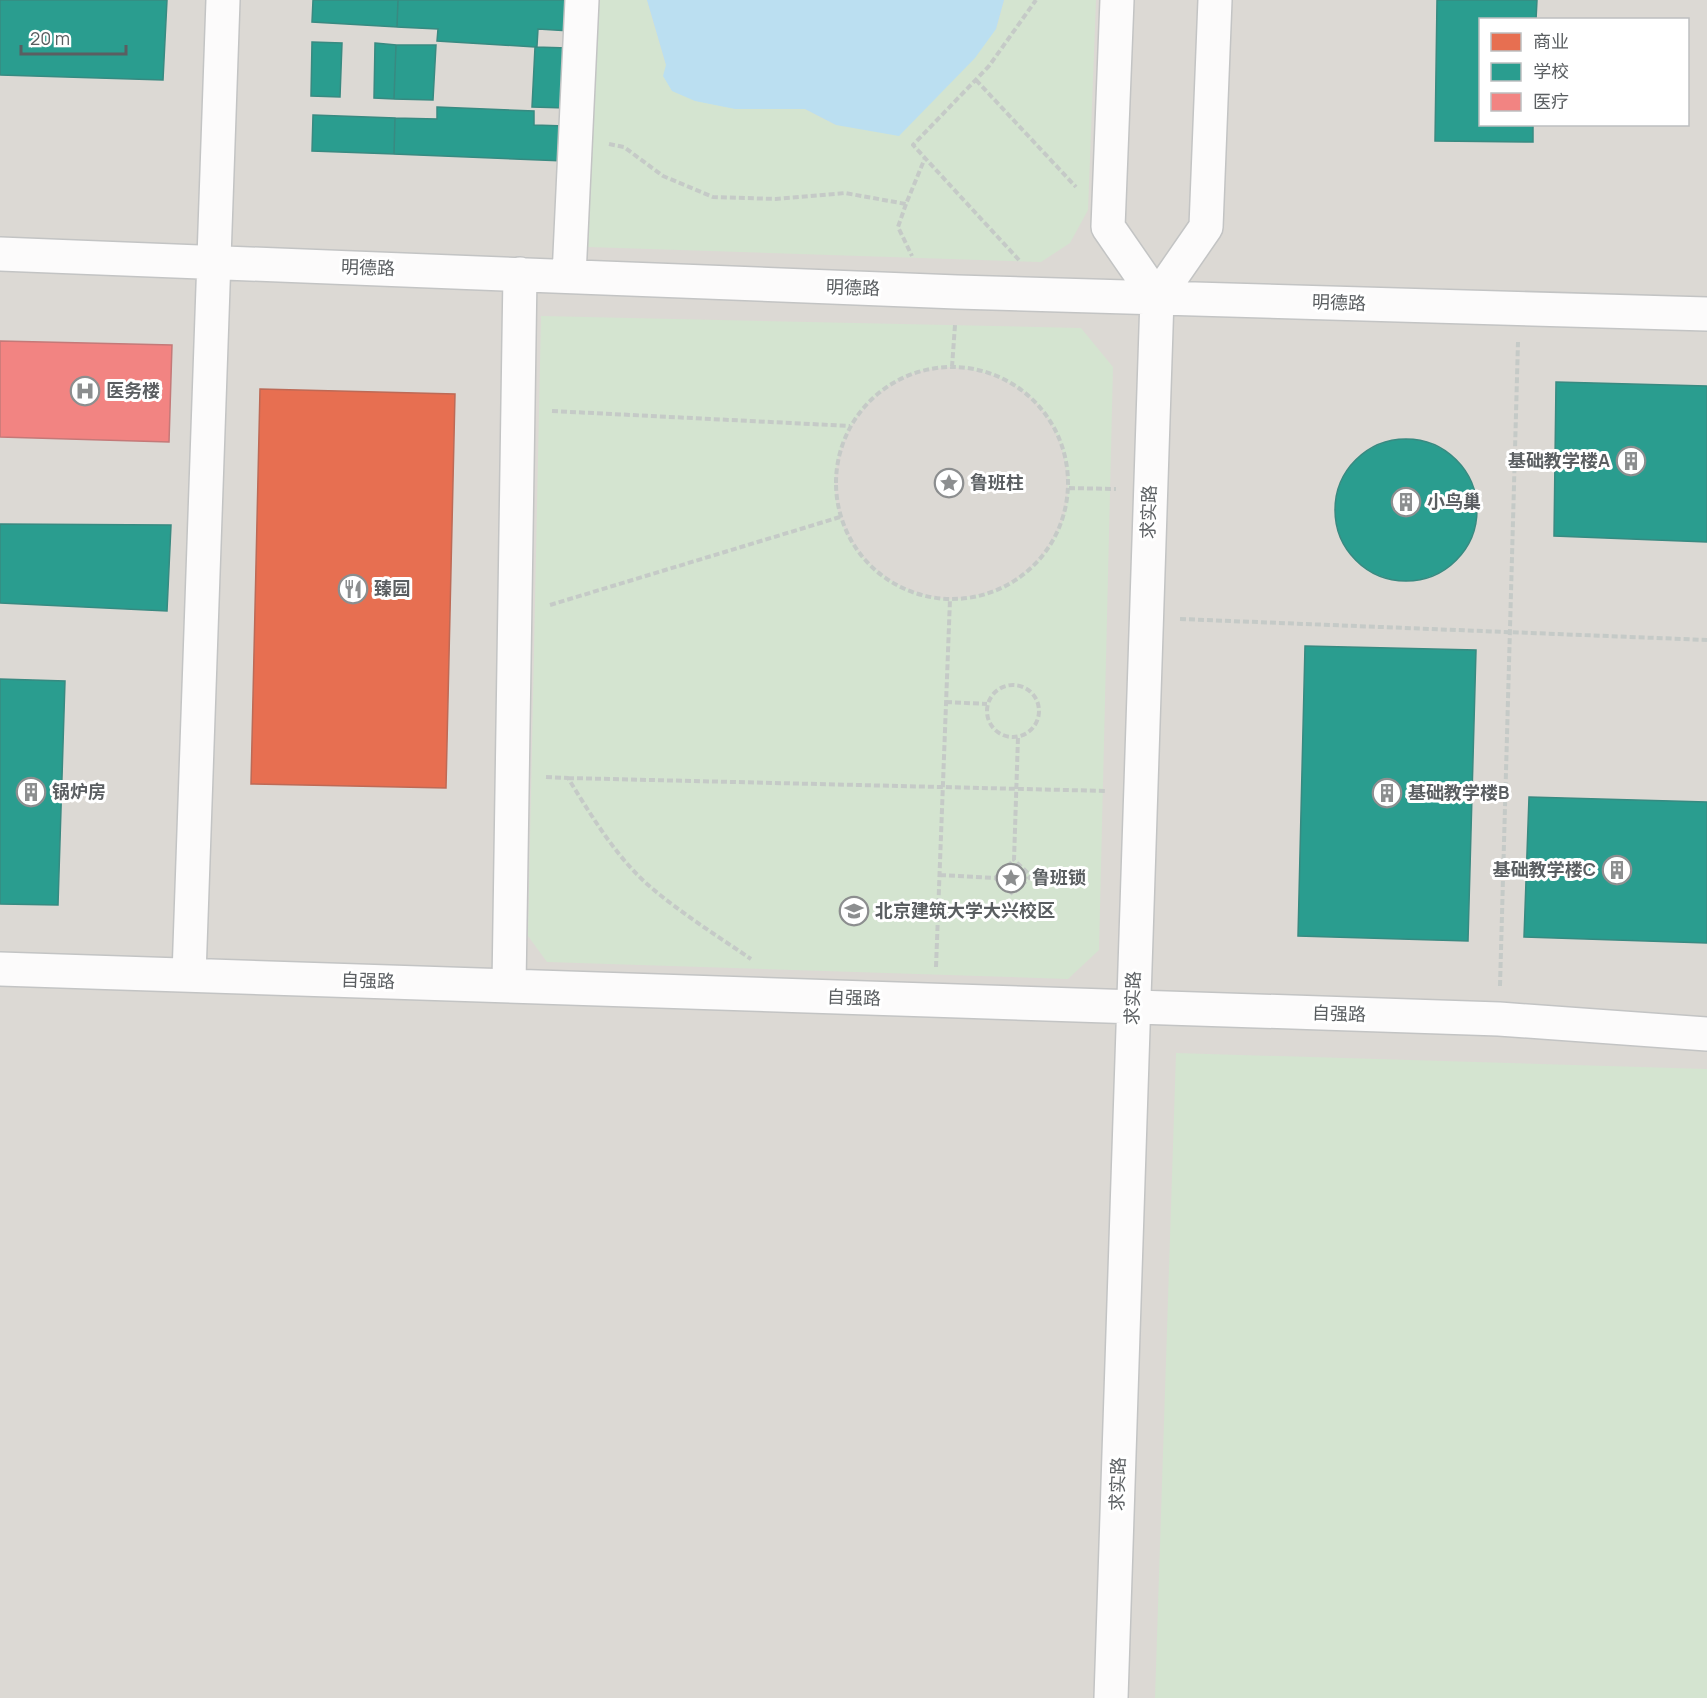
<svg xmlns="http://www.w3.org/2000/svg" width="1707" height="1698" font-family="Manrope,'Noto Sans SC',sans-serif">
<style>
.education{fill:#dcd9d4;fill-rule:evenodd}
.green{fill:#d4e4d0;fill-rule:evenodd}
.water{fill:#bbdff1}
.shops{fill:#e76f51;stroke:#bd6a56;stroke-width:1.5}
.schools{fill:#2a9d8f;stroke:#388a81;stroke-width:1.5}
.health{fill:#f28482;stroke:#c47978;stroke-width:1.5}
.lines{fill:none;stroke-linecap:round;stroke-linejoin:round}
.minor-casing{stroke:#c3c4c4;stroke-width:36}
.path{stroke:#c5cac7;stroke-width:4;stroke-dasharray:6 3;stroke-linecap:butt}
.minor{stroke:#fcfbfb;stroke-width:33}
.labels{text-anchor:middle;stroke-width:6;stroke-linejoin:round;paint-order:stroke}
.street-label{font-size:18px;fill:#5a5e61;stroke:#fff}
.poi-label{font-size:18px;font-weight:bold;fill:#5a5e61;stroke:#fff;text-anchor:start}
</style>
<rect width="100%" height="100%" fill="#e9e7e4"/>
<!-- education -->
<path class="education" d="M0,0H1707V1698H0ZM1480,20H1688V124H1480Z"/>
<!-- green -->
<path class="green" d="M599,0H647L666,65L735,109H805L836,125L996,29L1004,0H1096L1088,210L1070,243L1041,262L588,247Z
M541,316L1081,328L1113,367L1099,950L1068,979L547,962L528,936ZM952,367C980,371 996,374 1020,389C1062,415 1081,488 1058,531C1053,538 1050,548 1044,554C1027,576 999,592 972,596C964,597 956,600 949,599C901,596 855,564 840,517C821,456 860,388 921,371C931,368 942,368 952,367Z
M1176,1053L1707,1069V1698H1155Z"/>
<!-- water -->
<path class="water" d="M647,0H1004L996,29L975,58L899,136L836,125L805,109H735L695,101L672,91L663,76L666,65Z"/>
<!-- shops -->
<path class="shops" d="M260,389L455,394L446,788L251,784Z"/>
<!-- schools -->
<path class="schools" d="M0,0H167L163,80L0,75Z
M313,0H398L397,27L312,22Z
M398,0H572L570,31L538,29L537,46L535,47L437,41L438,29L397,27Z
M1437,0H1537L1536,20H1480V124H1533V142L1435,141Z
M312,42L342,43L340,97L311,96Z
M375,43L396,45L394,99L374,98Z
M396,45H436L433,100L394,99Z
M535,47L568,48L566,108L532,107Z
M437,107L534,111V125L565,126L564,161L394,154L395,118L437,119Z
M313,115L395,118L394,154L312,151Z
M1556,382L1707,386V542L1554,536Z
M1335 510a71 71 0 1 1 142 0a71 71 0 1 1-142 0Z
M0,524L171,525L167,611L0,603Z
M1305,646L1476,650L1468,941L1298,936Z
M0,679L65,681L58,905L0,904Z
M1529,797L1707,802V943L1524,937Z"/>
<!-- health -->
<path class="health" d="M0,341L172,345L169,442L0,437Z"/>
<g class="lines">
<!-- minor casing -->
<g class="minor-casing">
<path id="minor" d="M1117,0L1108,227L1157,298
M0,254L957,292L1707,314
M569,276L582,0
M0,969L1499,1019L1707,1034
M189,975L223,0
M509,986L520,274
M1111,1698L1157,298L1206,227L1215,0"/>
</g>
<!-- path -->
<path class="path" d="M976,80L1076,187
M609,144L624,147L663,176L713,197L776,199L845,193L906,204L925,158
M906,204L898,227L912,256
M1019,260L913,145L989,66L1036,0
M952,367L955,325
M836 483a116 116 0 1 1 232 0a116 116 0 1 1-232 0Z
M552,411L850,426
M1069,488L1116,489
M550,605L840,517
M1180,619L1707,640
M987 711a26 26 0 1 1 52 0a26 26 0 1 1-52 0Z
M946,702L987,704
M546,777L568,778C591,815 614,854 647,884C679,912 716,935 751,959
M568,778L1107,791
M940,875L995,878L1014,860
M995,878L1013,894L1031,876L1014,860L1018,737
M936,967L950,599
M1500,986L1518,342"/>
<!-- minor -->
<use href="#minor" class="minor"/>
</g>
<!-- icons -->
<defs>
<g id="hospital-ring" transform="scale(1.5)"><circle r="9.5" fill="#fff" stroke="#8c8e8f" stroke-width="1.5"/><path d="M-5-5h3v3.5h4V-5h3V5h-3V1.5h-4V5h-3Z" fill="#8c8e8f"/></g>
<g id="building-ring" transform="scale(1.5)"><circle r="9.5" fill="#fff" stroke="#8c8e8f" stroke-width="1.5"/><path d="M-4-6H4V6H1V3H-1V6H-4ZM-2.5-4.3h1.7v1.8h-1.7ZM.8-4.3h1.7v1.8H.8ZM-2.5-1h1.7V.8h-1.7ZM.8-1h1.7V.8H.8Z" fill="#8c8e8f"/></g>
<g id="sight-ring" transform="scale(1.5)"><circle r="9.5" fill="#fff" stroke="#8c8e8f" stroke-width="1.5"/><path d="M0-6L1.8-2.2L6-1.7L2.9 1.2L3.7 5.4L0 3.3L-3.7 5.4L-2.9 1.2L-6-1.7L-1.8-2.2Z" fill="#8c8e8f"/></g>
<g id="restaurant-ring" transform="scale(1.5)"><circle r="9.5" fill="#fff" stroke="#8c8e8f" stroke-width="1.5"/><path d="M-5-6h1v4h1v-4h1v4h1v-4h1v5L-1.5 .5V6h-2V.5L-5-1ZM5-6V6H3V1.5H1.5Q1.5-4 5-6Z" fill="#8c8e8f"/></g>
<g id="university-ring" transform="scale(1.5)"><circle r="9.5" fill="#fff" stroke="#8c8e8f" stroke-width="1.5"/><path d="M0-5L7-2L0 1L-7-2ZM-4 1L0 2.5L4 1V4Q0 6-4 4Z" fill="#8c8e8f"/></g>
</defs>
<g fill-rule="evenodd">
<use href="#hospital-ring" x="85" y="391"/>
<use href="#building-ring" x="1631" y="461"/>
<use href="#sight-ring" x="949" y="483"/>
<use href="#building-ring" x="1406" y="502"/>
<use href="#restaurant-ring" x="353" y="589"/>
<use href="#building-ring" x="31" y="792"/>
<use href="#building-ring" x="1387" y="793"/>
<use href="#building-ring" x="1617" y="870"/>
<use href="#sight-ring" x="1011" y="878"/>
<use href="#university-ring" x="854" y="911"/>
</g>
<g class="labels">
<!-- street labels -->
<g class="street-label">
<text transform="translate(368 268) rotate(2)" y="6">明德路</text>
<text transform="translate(853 288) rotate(2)" y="6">明德路</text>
<text transform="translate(1339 303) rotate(2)" y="6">明德路</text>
<text transform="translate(1149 512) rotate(-88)" y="6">求实路</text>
<text transform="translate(368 981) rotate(2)" y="6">自强路</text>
<text transform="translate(854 998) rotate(2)" y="6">自强路</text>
<text transform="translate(1133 998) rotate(-88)" y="6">求实路</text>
<text transform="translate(1339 1014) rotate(2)" y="6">自强路</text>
<text transform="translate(1118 1484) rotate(-88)" y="6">求实路</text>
</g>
<!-- poi labels -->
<g class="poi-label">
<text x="106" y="397">医务楼</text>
<text x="1610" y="467" text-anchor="end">基础教学楼A</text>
<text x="970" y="489">鲁班柱</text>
<text x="1427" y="508">小鸟巢</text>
<text x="374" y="595">臻园</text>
<text x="52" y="798">锅炉房</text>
<text x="1408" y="799">基础教学楼B</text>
<text x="1596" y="876" text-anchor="end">基础教学楼C</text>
<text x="1032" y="884">鲁班锁</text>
<text x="875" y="917">北京建筑大学大兴校区</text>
</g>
</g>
<!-- legend -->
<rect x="1479" y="18" width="210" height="108" fill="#ffffff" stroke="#bdbfc0" stroke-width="1.5"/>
<rect x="1491" y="33" width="30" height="18" fill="#e76f51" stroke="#bdbfc0" stroke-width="1.5"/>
<text x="1533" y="48" font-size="18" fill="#5a5e61">商业</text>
<rect x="1491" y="63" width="30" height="18" fill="#2a9d8f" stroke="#bdbfc0" stroke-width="1.5"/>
<text x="1533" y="78" font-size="18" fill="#5a5e61">学校</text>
<rect x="1491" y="93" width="30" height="18" fill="#f28482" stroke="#bdbfc0" stroke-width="1.5"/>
<text x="1533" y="108" font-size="18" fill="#5a5e61">医疗</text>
<!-- scale -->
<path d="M21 45v9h105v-9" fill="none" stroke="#5a5e61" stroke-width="3"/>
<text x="30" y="45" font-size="18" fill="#5a5e61" stroke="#ffffff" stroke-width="4.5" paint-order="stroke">20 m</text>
</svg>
